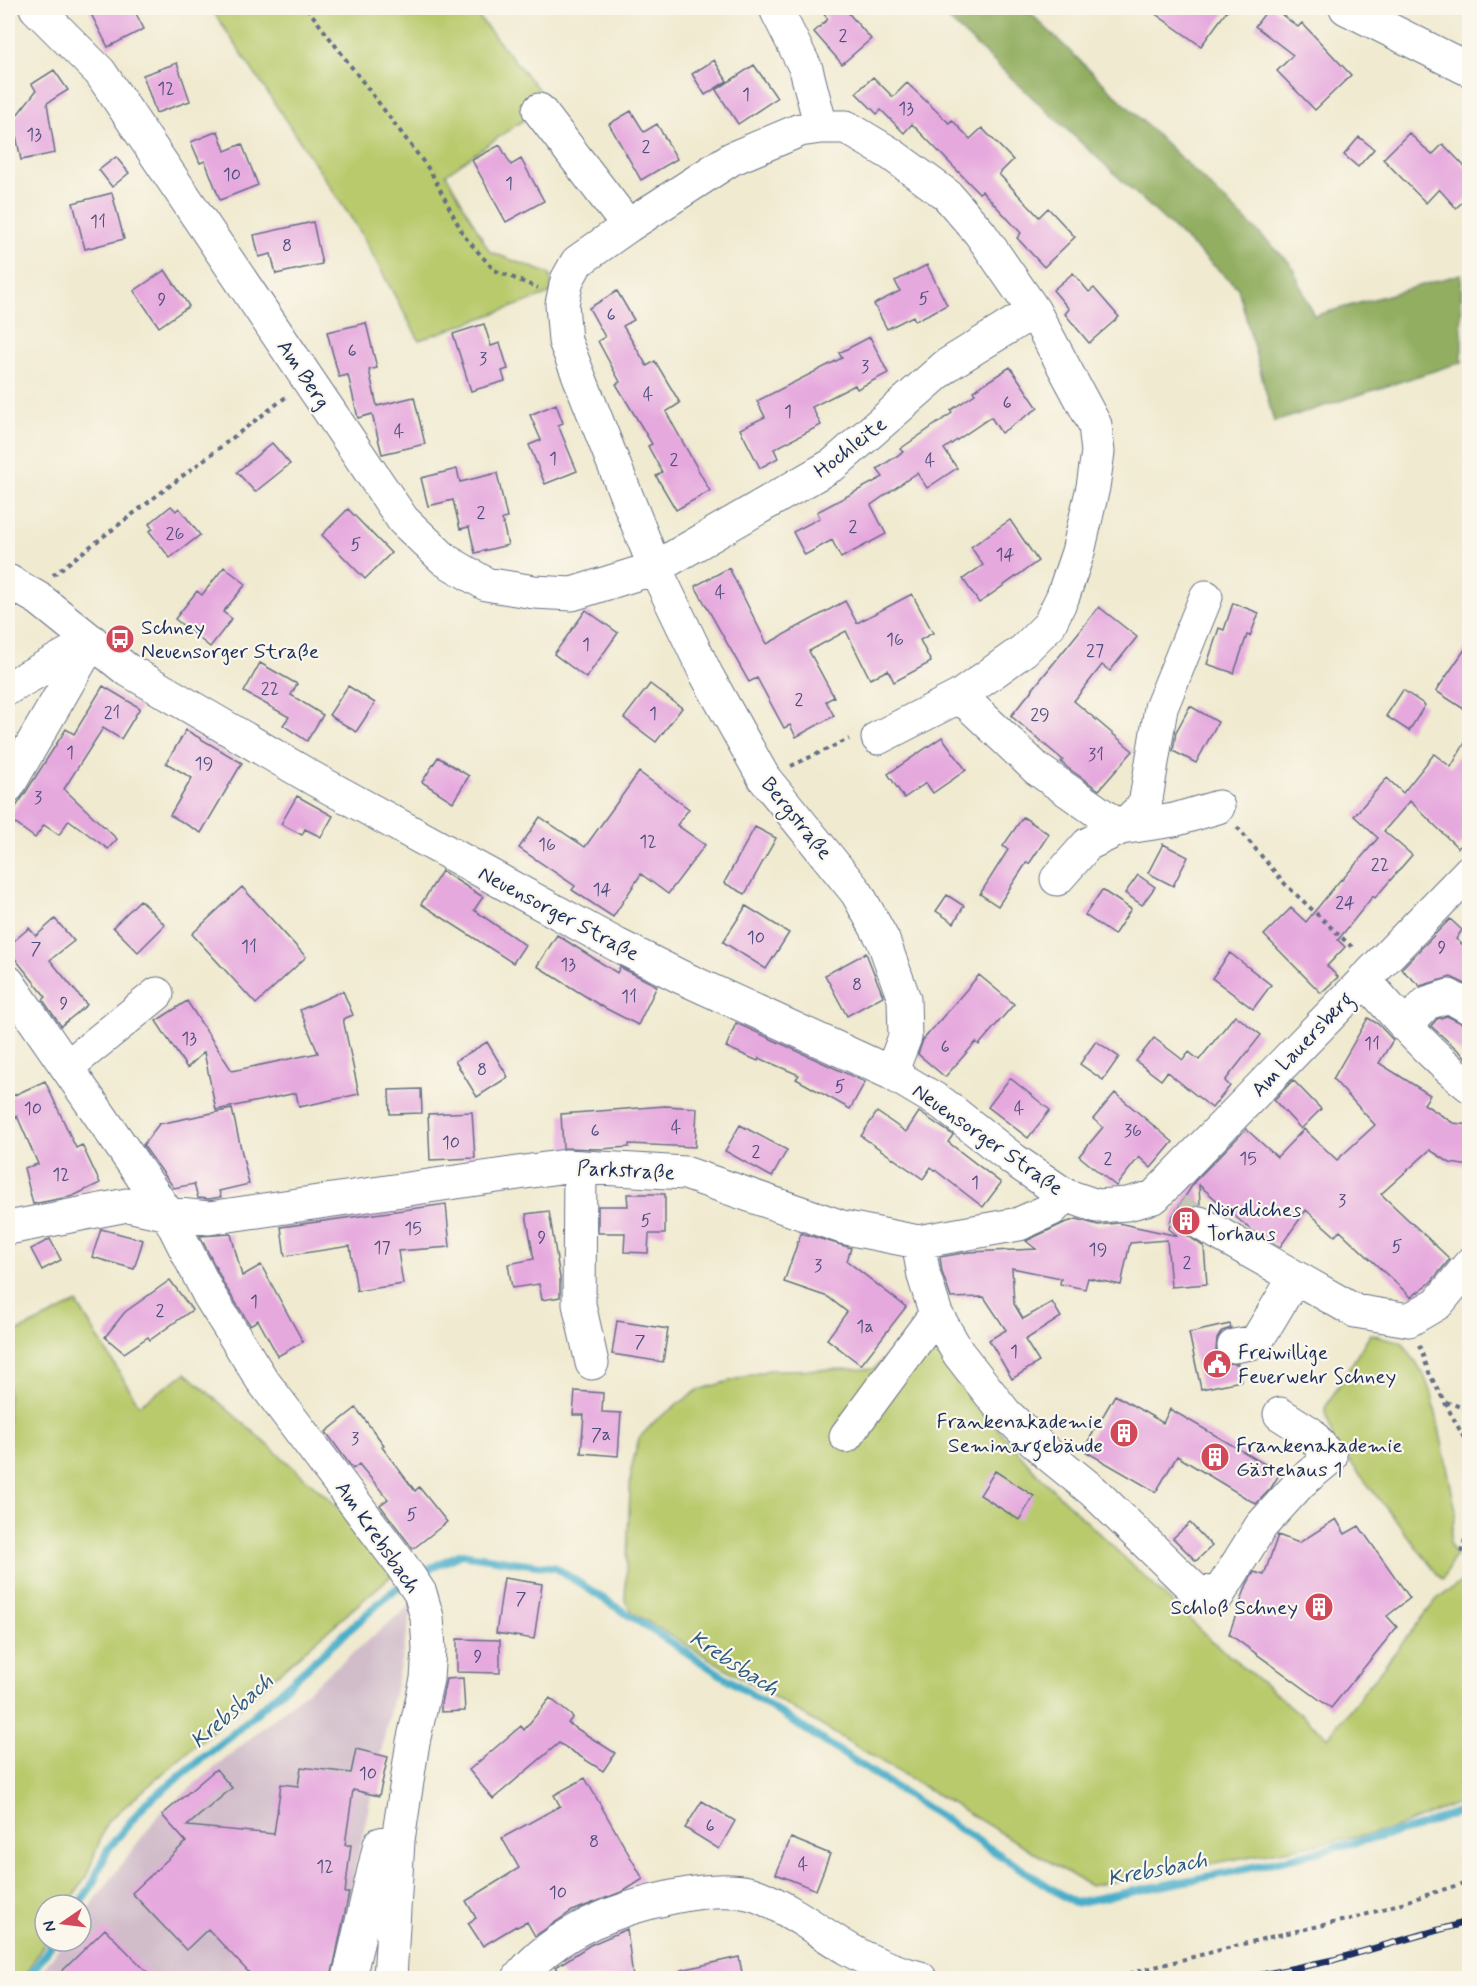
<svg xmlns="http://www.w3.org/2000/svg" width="1477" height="1986" font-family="Mynerve,sans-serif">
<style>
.industrial{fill:#d1bdca}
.green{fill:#b9ca6d;stroke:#6a7c66;stroke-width:1.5}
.forest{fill:#92ae60;stroke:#566e5f;stroke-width:1.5}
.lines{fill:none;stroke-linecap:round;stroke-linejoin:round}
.stream{stroke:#4aaec9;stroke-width:8}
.building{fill:#e6a9de}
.minor-tunnel{stroke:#c5c5b9;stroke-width:33;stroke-dasharray:33 16;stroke-linecap:butt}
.minor-casing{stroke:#667086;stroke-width:35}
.path{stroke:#667086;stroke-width:4;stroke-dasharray:4.5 4.5;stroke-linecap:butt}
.minor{stroke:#fff;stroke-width:33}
.rail-casing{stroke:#1b2f5e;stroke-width:7}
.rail{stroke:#fbf7ec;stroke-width:4.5;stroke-dasharray:14;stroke-linecap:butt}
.labels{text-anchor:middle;stroke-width:4.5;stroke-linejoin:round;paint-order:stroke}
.number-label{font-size:18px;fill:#4e4e7e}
.street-label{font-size:21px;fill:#1b2f5e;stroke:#fbf7ec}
.poi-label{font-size:21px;fill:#1b2f5e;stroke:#fbf7ec;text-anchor:start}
.water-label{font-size:22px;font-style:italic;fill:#2b5b83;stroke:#fbf7ec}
</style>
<rect width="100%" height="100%" fill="#fbf7ec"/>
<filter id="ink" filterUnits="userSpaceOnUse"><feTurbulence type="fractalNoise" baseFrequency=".0167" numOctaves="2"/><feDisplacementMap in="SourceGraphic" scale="12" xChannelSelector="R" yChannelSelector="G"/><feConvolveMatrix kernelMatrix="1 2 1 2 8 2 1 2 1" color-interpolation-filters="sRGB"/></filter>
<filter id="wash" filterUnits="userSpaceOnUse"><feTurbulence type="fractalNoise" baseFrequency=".008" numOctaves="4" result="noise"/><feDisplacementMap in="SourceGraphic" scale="24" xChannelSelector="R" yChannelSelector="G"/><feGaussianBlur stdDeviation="1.35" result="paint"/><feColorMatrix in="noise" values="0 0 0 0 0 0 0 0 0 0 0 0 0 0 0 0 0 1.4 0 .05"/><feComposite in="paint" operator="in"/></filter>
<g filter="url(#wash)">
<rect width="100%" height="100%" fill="#f0ead0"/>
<!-- industrial -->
<path class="industrial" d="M414,1602L331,1978H49L44,1968L64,1941H81V1919L159,1814Z"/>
<!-- green -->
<path class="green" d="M211,8H471L549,102L446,174L490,252L550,274L552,293L419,340L359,230Z
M77,1303L139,1405L186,1373L362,1528L392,1575L107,1822L86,1877L69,1905H45L46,1941L23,1978H8V1336Z
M922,1318L967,1394L1042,1479L1212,1641L1328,1737L1437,1599L1469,1577V1799L1387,1831L1090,1886L633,1613L625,1601L631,1470L639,1438L656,1420L698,1390L769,1370L874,1369Z
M1370,1334L1402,1342L1424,1375L1433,1399L1456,1511L1449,1543L1456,1555L1442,1580L1333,1440L1325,1408Z"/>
<!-- forest -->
<path class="forest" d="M936,8H1025L1291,264L1314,316L1461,274L1462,362L1274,422L1238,288Z"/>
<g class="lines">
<!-- stream -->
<path class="stream" d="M418,1574L461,1554L556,1568L1074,1903L1236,1871L1415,1828L1470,1807
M78,1905L91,1887L108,1849L146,1803L235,1732L388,1595L405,1583
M28,1978L54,1941"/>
</g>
<g id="blocks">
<!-- building -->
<path class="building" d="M88,8H133L144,29L108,47Z
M819,8H844L871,39L842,64L814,32L828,19Z
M1147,8H1229L1201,46Z
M1269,8H1273L1298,27L1302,23L1351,75L1315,110L1277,71L1293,55L1255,26Z
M714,60L727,81L705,95L692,74Z
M177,63L190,101L156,113L143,75Z
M754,65L777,98L738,124L716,90Z
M54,70L68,90L47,103L55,153L21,160L13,120L36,91L32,84Z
M873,77L893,97L907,83L949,123L952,120L970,139L982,128L1013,160L999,174L1039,217L1048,208L1075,237L1044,267L1017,238L1021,233L982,191L979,193L912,124L904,133L881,110L877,114L856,93Z
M631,111L644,132L657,124L677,159L641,180L609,124Z
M218,131L225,151L242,144L258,185L220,200L205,161L200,163L191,142Z
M1409,133L1432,155L1443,144L1470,172V195L1456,208L1439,189L1426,203L1383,159Z
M1359,137L1374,149L1358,167L1344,155Z
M500,145L511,165L521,159L544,201L506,222L472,160Z
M116,157L129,173L112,187L99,170Z
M112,193L124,239L85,249L73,203Z
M313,222L322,264L276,274L271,254L259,257L254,235Z
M927,265L947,305L915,321L913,316L887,329L874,304L900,291L895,281Z
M165,270L189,306L159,327L134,291Z
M1073,273L1089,292L1094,288L1119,317L1089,343L1065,314L1069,309L1053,290Z
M617,291L634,320L623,326L647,366L655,361L680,403L666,412L710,491L676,510L656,476L662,472L648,446L652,444L616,384L620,382L598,341L605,337L589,308Z
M366,323L377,368L369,370L377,406L414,397L425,444L382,454L372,414L358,418L348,375L339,377L327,332Z
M484,324L491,346L500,343L508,369L502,371L505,381L471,391L453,334Z
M870,337L888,373L857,389L855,385L812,407L821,425L774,449L778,458L760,468L740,429L765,417L757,401L842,358L839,353Z
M1010,367L1038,408L1001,433L991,417L944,449L957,468L927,488L917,473L871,505L886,534L841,558L832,540L805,555L793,532L820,518L817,512L883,477L877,469L903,452L900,449L952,413L951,410L975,394L973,391Z
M556,404L563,423L558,425L577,471L545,484L529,445L541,440L530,415Z
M272,443L290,464L255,492L237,472Z
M457,469L460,482L497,473L507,518L502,519L508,545L475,553L469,527L460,529L453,500L428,506L421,478Z
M171,506L176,511L179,508L200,535L170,558L149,531L153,529L149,524Z
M348,509L391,553L365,579L322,535Z
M1010,520L1038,561L979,603L963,579L983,565L971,547Z
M224,567L246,584L223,612L232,619L210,647L175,619L197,591L202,595Z
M729,568L767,644L845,601L857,623L912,594L933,633L920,640L931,662L894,682L888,670L870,679L846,631L809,651L834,697L826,701L834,716L796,737L790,725L784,728L757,678L749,682L695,586Z
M1233,603L1259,613L1250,636L1247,635L1234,673L1207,664L1219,628L1224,630Z
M1099,607L1137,637L1110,671L1102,665L1074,701L1133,751L1099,790L1068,768L1061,762L1063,760L1011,716Z
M586,610L618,633L586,678L554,654Z
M1470,642V713L1436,691Z
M260,663L297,684L291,695L323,715L307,741L283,725L289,717L244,692Z
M650,684L682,708L656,742L624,718Z
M103,686L140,708L121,739L103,728L64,789L117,839L108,849L69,820L59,835L44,825L35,838L8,818L24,795L66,729L74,734Z
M348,686L375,703L356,732L329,715Z
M1403,690L1425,705L1409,731L1386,716Z
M1190,706L1218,722L1196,763L1173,751L1176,732Z
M186,730L242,763L201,833L170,815L192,778L166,763Z
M1470,734V837L1458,848L1410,801L1384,831L1412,855L1375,898L1373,896L1338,940L1345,947L1327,966L1338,977L1321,993L1264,935L1291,908L1306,922L1341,879L1342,880L1378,838L1354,816L1387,778L1403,793L1434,754L1451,767Z
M942,737L966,770L933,793L926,783L904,798L888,774Z
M438,757L469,776L453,802L422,782Z
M639,772L689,809L677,825L705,845L668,894L641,874L613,917L572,890L575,886L519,848L540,817L585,847Z
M297,796L333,816L321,837L305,829L302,835L281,824Z
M1023,817L1049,834L1029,864L1027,862L998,906L980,894L1008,850L1003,846Z
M755,827L776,838L745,894L724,883Z
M1163,844L1188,857L1173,886L1148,873Z
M442,871L483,897L474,910L525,945L513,963L421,904Z
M1138,875L1155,887L1142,905L1125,893Z
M242,887L306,957L256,1004L192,934Z
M1102,890L1131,909L1114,935L1085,915Z
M947,895L964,906L954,923L936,911Z
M140,900L165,925L138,952L113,927Z
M746,906L789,933L766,969L723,942Z
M55,919L74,941L50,960L87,1005L61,1026L43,1000L46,997L8,950V946L29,928L36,936Z
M1450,919L1462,930L1456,939L1470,951V986L1451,977L1420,986L1401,969Z
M557,935L617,973L620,967L657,986L638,1025L601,1006L537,966Z
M866,953L883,996L847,1016L825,975Z
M1230,953L1271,985L1253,1009L1212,978Z
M979,975L1014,1004L979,1045L976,1042L945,1077L918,1054L923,1040Z
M343,991L353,1015L343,1019L359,1094L299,1107L296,1093L216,1110L204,1052L187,1068L156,1021L187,1001L232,1071L318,1053L300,1010Z
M1235,1015L1261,1035L1225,1081L1230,1086L1212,1108L1167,1072L1161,1080L1136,1061L1154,1038L1183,1060L1189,1052L1199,1060Z
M1447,1016L1470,1027V1061L1431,1026L1437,1019Z
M1368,1018L1378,1024L1393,1040L1379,1063L1430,1095L1424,1104L1453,1123L1470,1125V1166L1450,1163L1430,1150L1381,1194L1450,1259L1430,1283L1411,1297L1340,1231L1335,1236L1306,1210L1280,1247L1252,1231L1199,1185L1200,1204L1190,1207L1183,1214L1181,1224L1184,1233L1204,1247L1207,1284L1171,1287L1167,1240L1130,1243L1121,1285L1088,1278L1085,1289L1060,1284L1061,1278L1012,1268L1014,1304L1023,1319L1052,1302L1061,1317L1025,1340L1039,1362L1012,1379L989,1340L1006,1330L984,1297L951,1298L942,1272L940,1257L969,1252L1036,1249L1026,1241L1064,1223L1077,1219L1098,1225L1118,1223L1178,1236L1169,1229L1171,1219L1195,1181L1246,1129L1277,1157L1304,1129L1337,1160L1375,1125L1333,1079Z
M736,1023L865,1082L850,1109L796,1079L799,1075L759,1058L758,1061L726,1047Z
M1096,1041L1119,1057L1103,1080L1080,1064Z
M487,1042L508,1077L477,1097L455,1061Z
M1010,1078L1050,1110L1028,1138L988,1107Z
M1293,1080L1321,1109L1301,1129L1274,1100Z
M45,1081L76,1148L82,1145L100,1183L73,1196L33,1204L24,1168L38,1164L17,1116L8,1120V1098Z
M421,1089L422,1113L390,1114L389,1090Z
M1115,1093L1173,1142L1151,1168L1139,1157L1116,1186L1079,1156L1103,1127L1093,1119Z
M665,1106L697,1108L695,1147L629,1144V1147L601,1149L563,1148L561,1114Z
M232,1109L249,1184L219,1191L221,1197L209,1199L198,1198L194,1184L174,1188L143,1145L159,1124Z
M472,1112L475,1158L430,1160L428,1114Z
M877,1112L906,1132L919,1112L953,1135L948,1142L1001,1183L983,1207L931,1167L923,1179L861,1136Z
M740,1125L787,1150L772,1177L725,1151Z
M627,1194H665V1234H649L648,1253L624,1252L625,1233H598V1206H628Z
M446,1204L450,1247L398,1251L403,1284L357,1291L350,1246L285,1256L281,1227Z
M549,1211L560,1278V1297L542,1300L539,1284L512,1288L508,1264L534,1259L526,1214Z
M101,1229L143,1240L134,1269L92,1257Z
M801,1233L851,1248L847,1261L906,1307L861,1365L827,1339L847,1312L828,1297L784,1282Z
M231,1234L242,1276L261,1265L303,1342L278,1356L258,1320L250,1325L225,1286L200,1236Z
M50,1239L61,1260L42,1270L31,1249Z
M170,1280L192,1310L150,1340L148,1337L124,1353L105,1337L125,1312Z
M617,1321L668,1329L663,1362L612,1354Z
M1230,1324L1231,1328L1222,1331L1217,1339L1216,1350L1220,1359L1227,1363L1238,1364L1241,1381L1201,1389L1189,1333Z
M575,1391L603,1393L602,1412L621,1413L618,1456L581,1453L584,1415H573Z
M1115,1395L1163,1423L1170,1409L1280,1473L1271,1488L1256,1504L1177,1456L1156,1492L1083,1450Z
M356,1408L384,1445L382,1447L415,1491L419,1487L447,1522L413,1549L380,1505L388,1499L359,1464L353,1469L326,1432Z
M995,1471L1034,1496L1019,1520L980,1495Z
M1336,1519L1345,1534L1359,1526L1410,1598L1387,1616L1397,1627L1331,1708L1229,1634L1247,1584L1254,1572L1264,1575L1278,1535L1299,1543Z
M1190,1523L1212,1546L1196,1561L1173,1538Z
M504,1578L542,1584L534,1639L496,1633Z
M457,1639L500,1640V1673L457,1672Z
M463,1678L465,1711L441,1712V1703L446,1679Z
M550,1698L573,1717L568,1723L615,1753L603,1771L559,1743L493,1799L469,1770L521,1726L524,1730Z
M356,1749L388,1757L379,1796L353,1790L345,1845H351L345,1893H349L331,1978H254L208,1929L186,1950L132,1893L186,1842L162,1815L216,1769L232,1788L187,1826L274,1834L281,1784L298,1786L301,1767L351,1773Z
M585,1778L643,1879L624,1891L572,1911L535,1936L527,1922L517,1927L516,1926L483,1946L468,1923L476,1918L466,1901L519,1868L502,1838L560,1806L554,1795Z
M702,1801L735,1821L719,1849L685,1828Z
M791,1838L830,1854L816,1890L776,1874Z
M105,1929L153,1978H55Z
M627,1929L633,1978H564L556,1967L590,1945Z
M739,1957L743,1978H681V1970Z"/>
</g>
</g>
<g filter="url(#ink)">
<use href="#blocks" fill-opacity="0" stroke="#667086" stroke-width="1.5"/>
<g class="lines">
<!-- minor-tunnel -->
<path class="minor-tunnel" d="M1177,1210L1200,1223"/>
<!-- minor casing -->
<g class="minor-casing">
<path id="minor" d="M36,8L100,72L403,520L445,560L486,584L534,592L572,594L655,568L834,464L947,365L1034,311
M1346,8L1470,70
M777,11L806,69L821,127
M539,110L628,226
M8,581L39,599L126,669L314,779L617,945L681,977L891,1073L943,1104L1014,1160L1065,1195L1097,1206L1127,1204L1154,1197L1470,871
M8,688L90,642
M960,696L1037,769L1121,828
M878,738L960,696L1024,650L1049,625L1063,596L1078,552L1093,487L1098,452L1095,425L1034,311L980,233L947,195L891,154L846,127H821L800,130L731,159L628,226L577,262L567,280L562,304L565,341L655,568L706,674L764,778L857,893L883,940L904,999L905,1037L891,1073
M8,786L92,641
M1121,828L1145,805L1161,708L1206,597
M1057,879L1088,844L1121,828L1174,820L1218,807
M1364,979C1397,1017 1430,1055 1470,1086
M8,982L168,1214L209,1295L262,1380L400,1563L420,1593L427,1617L429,1649L427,1679L413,1742L398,1840L390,1978
M1405,1026L1427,1003L1449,996L1470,1008
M67,1067L157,994
M580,1167L579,1304L592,1363
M1200,1223L1355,1311L1409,1320L1438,1303L1470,1264
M8,1228L127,1205L168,1214L209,1218L566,1166L685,1173L842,1227L918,1242L1019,1224L1052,1209L1065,1195
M918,1242L924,1276L936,1314L959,1354L1005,1413L1050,1456L1093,1491L1195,1590L1218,1595L1261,1526L1301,1482L1330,1458L1310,1433L1280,1414
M1234,1346L1256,1342L1295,1277
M846,1436L936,1314
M349,1978L380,1844L393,1841
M519,1978C537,1955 564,1936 591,1923C630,1905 717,1880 758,1896C790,1909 819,1932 848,1949C870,1962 896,1972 920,1978"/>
</g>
<!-- path -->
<path class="path" d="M307,8L431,172L464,236L494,270L538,288
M53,575L286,397
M791,766L849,739
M1237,827L1285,884L1354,949
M1419,1345L1430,1375L1470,1449
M1446,1402L1470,1410
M1470,1513L1462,1554L1470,1556
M1022,1978H1037
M1112,1978L1274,1936L1355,1918L1470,1881"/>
<!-- minor -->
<use href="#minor" class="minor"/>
<!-- rail casing -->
<g class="rail-casing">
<path id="rail" d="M1248,1978L1333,1960L1470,1921"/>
</g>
<!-- rail -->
<use href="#rail" class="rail"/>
</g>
</g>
<!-- icons -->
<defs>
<g id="bus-disc" transform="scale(1.5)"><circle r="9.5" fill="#d1495b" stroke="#fbf7ec"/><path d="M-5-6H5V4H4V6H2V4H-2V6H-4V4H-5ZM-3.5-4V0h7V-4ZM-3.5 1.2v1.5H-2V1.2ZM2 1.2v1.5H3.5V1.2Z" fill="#fff"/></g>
<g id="building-disc" transform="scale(1.5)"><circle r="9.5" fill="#d1495b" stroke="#fbf7ec"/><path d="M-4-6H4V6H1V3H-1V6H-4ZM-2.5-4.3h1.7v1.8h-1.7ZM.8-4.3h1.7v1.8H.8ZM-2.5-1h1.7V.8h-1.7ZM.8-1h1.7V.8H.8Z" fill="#fff"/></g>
<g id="civic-disc" transform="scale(1.5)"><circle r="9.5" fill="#d1495b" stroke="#fbf7ec"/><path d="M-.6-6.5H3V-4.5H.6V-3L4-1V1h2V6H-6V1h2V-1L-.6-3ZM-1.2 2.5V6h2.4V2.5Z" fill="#fff"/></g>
</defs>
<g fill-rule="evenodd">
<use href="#bus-disc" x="120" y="639"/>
<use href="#building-disc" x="1186" y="1221"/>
<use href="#civic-disc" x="1217" y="1364"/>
<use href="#building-disc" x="1124" y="1433"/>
<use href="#building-disc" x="1215" y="1457"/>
<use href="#building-disc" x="1319" y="1607"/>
</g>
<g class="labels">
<!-- number labels -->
<g class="number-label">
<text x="843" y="41">2</text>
<text x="166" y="94">12</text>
<text x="746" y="100">1</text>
<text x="906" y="114">13</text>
<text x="34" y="140">13</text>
<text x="646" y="152">2</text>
<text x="232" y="180">10</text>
<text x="509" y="189">1</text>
<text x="98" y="227">11</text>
<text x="287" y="251">8</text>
<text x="924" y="304">5</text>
<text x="162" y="305">9</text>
<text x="611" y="320">6</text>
<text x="352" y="356">6</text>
<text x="483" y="364">3</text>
<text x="865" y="372">3</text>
<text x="648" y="400">4</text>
<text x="1007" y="408">6</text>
<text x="788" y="417">1</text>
<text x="399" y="437">4</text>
<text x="553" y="464">1</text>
<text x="674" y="465">2</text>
<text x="930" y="466">4</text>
<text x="481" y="518">2</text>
<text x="853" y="532">2</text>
<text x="175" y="539">26</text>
<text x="356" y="550">5</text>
<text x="1005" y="560">14</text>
<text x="720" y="598">4</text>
<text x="895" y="645">16</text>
<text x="586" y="650">1</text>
<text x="1095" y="656">27</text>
<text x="270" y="694">22</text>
<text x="799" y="705">2</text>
<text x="112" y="718">21</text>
<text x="653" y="719">1</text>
<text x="1040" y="720">29</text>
<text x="70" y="758">1</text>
<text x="1096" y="760">31</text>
<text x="204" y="769">19</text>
<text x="38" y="803">3</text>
<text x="648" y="847">12</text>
<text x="547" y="850">16</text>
<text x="1380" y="870">22</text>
<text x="602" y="895">14</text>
<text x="1345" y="908">24</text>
<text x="756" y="943">10</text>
<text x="249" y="952">11</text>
<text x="1442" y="953">9</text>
<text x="36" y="954">7</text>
<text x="568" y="970">13</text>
<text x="857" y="990">8</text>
<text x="629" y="1002">11</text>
<text x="64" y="1009">9</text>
<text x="189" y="1044">13</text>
<text x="1372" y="1049">11</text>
<text x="945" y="1052">6</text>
<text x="482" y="1075">8</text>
<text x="840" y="1092">5</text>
<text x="33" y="1114">10</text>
<text x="1019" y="1114">4</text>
<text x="676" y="1133">4</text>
<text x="595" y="1136">6</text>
<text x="1133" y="1136">36</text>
<text x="451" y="1148">10</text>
<text x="756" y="1157">2</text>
<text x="1108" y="1164">2</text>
<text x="1248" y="1164">15</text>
<text x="61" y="1180">12</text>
<text x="975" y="1188">1</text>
<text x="1342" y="1206">3</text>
<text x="646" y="1226">5</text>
<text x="413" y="1234">15</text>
<text x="542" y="1243">9</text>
<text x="1397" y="1252">5</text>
<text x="382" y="1253">17</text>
<text x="1098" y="1255">19</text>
<text x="1187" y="1268">2</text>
<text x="818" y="1271">3</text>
<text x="254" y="1307">1</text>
<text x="160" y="1316">2</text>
<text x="865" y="1332">1a</text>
<text x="640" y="1347">7</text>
<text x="1014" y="1357">1</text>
<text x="601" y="1440">7a</text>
<text x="355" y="1444">3</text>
<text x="412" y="1520">5</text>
<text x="521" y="1604">7</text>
<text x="478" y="1662">9</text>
<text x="368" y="1779">10</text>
<text x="710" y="1831">6</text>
<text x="594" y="1847">8</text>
<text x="803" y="1870">4</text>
<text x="325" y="1872">12</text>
<text x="558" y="1898">10</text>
</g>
<!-- street labels -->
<g class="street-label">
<text transform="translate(304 374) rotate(56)" y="7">Am Berg</text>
<text transform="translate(850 447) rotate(-38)" y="7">Hochleite</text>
<text transform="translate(797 818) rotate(51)" y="7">Bergstraße</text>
<text transform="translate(559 913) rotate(28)" y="7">Neuensorger Straße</text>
<text transform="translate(1302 1044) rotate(-46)" y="7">Am Lauersberg</text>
<text transform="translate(988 1139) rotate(35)" y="7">Neuensorger Straße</text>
<text transform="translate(626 1170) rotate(3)" y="7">Parkstraße</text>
<text transform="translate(378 1537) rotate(55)" y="7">Am Krebsbach</text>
</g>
<!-- poi labels -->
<g class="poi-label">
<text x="141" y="634">Schney<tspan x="141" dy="24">Neuensorger Straße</tspan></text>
<text x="1207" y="1216">Nördliches<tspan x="1207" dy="24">Torhaus</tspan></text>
<text x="1238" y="1359">Freiwillige<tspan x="1238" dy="24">Feuerwehr Schney</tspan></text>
<text x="1103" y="1428" text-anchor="end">Frankenakademie<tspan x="1103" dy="24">Seminargebäude</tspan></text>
<text x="1236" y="1452">Frankenakademie<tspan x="1236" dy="24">Gästehaus 1</tspan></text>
<text x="1298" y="1614" text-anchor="end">Schloß Schney</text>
</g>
<!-- water labels -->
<g class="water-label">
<text transform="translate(735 1662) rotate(33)" y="8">Krebsbach</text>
<text transform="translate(231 1710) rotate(-41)" y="8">Krebsbach</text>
<text transform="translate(1157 1868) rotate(-11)" y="8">Krebsbach</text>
</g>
</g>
<!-- margin -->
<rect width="1477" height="1986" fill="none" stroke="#fbf7ec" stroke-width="30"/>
<!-- north arrow -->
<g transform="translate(63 1923) rotate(256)"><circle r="28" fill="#fbf7ec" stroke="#a1a7b3" stroke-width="1.5"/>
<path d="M0-4.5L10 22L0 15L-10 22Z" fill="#d1495b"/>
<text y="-9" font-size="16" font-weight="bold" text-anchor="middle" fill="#1b2f5e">N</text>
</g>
</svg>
